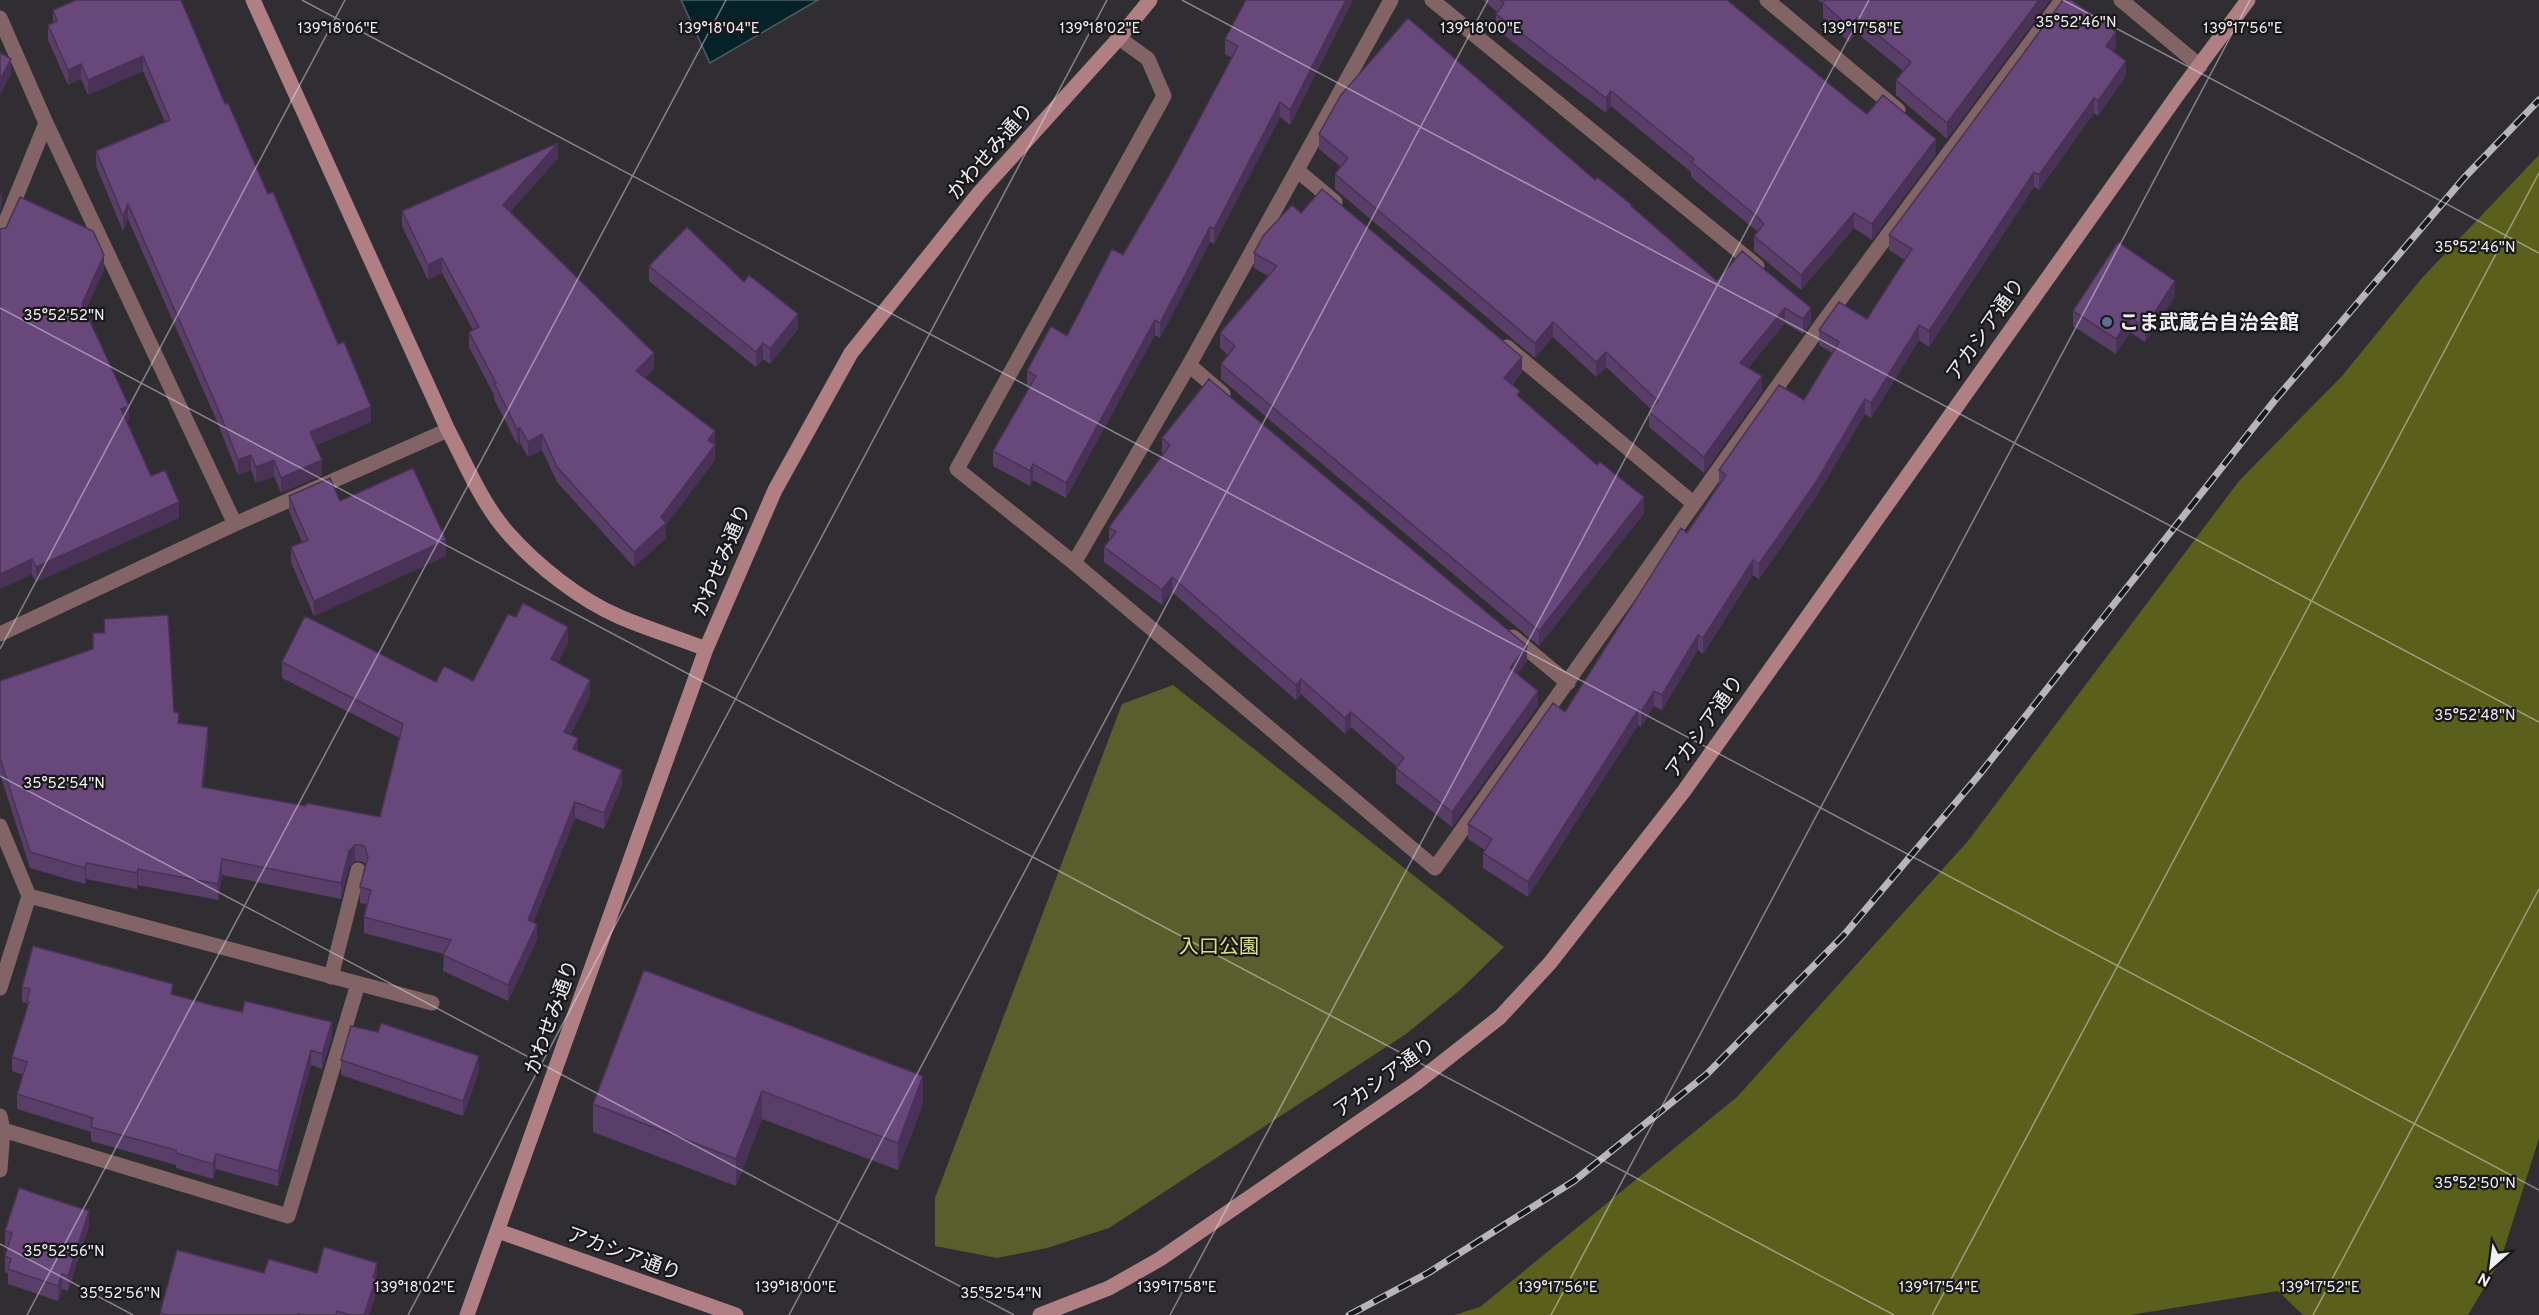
<svg xmlns="http://www.w3.org/2000/svg" width="2539" height="1315" font-family="Overpass,'Noto Sans JP',sans-serif">
<style>
.green{fill:#595e2c}
.forest{fill:#5a5f1c}
.water{fill:#052228;stroke:#4c5f64;stroke-width:1.5}
.lines{fill:none;stroke-linecap:round;stroke-linejoin:round}
.lane{stroke:#826366;stroke-width:15}
.street{stroke:#826366;stroke-width:15}
.secondary{stroke:#af7f84;stroke-width:15}
.rail-casing{stroke:#b7b5b8;stroke-width:7}
.rail{stroke:#181719;stroke-width:4.5;stroke-dasharray:14;stroke-linecap:butt}
.wall{fill:#593e6a}
.shaded-wall{fill:#493256}
.building{fill:#68487b;stroke:#493256;stroke-width:1.5}
.ticks{fill:none;stroke:#f0eef1;stroke-width:1.5;stroke-opacity:0.45}
.service-dot{fill:#5c6f8a;stroke:#181719;stroke-width:2}
.labels{text-anchor:middle;stroke-width:4.5;stroke-linejoin:round;paint-order:stroke}
.street-label{font-size:20px;fill:#f0eef1;stroke:#181719}
.poi-label{font-size:20px;font-weight:bold;fill:#f0eef1;stroke:#181719;text-anchor:start}
.park-label{font-size:20px;fill:#d7e183;stroke:#181719}
.ticks-label{font-size:15px;text-anchor:middle;fill:#f0eef1;stroke:#181719;stroke-width:4.5;stroke-linejoin:round;paint-order:stroke}
</style>
<rect width="100%" height="100%" fill="#312e33"/>
<!-- green -->
<path class="green" d="M1173,685L1504,947L1460,990L1406,1034L1109,1228L1047,1248L997,1258L935,1246V1198L1122,704Z"/>
<!-- forest -->
<path class="forest" d="M2539,155V1138L2501,1259L2468,1315H2303L2278,1291L2130,1315H1454L1480,1307L1737,1097L1968,841L2239,481L2342,376L2422,278Z"/>
<!-- water -->
<path class="water" d="M681,0H818L710,63Z"/>
<g class="lines">
<!-- lane -->
<path class="lane" d="M331,977L358,870"/>
<!-- street -->
<path class="street" d="M1391,0L1189,365L1074,563L1435,868L1824,321L2062,0
M1432,0L1757,266
M1767,0L1898,110
M2121,0L2200,66
M0,18L46,123L235,524
M1298,171L1335,202
M0,236L46,123
M1507,347L1693,503
M1189,365L1223,394
M1074,563L957,469L1164,96L1148,59L1119,38
M0,634L235,524L448,430
M1513,637L1568,683
M0,826L29,896L0,988
M29,896L432,1003
M0,1116L3,1130L0,1170
M3,1130L288,1216L358,984"/>
<!-- secondary -->
<path class="secondary" d="M253,0L448,430C466,464 482,504 508,533C536,565 580,600 620,617C648,629 678,638 706,649
M498,1231L736,1315
M467,1315L706,649L775,490L851,353L979,193L1119,38L1150,0
M1040,1315L1109,1288L1160,1259L1416,1083L1500,1017L1550,963L1684,791L2181,90L2248,0"/>
<!-- rail casing -->
<g class="rail-casing">
<path id="rail" d="M1349,1315L1428,1273L1574,1181L1707,1074L1844,935L1979,775L2275,400L2464,178L2539,100"/>
</g>
<!-- rail -->
<use href="#rail" class="rail"/>
</g>
<!-- wall -->
<path class="wall" d="M76,0L225,104L268,194L371,422L316,445L322,475L281,493L274,476L256,483L251,470L238,475L216,419L128,219L123,231L96,166V151L165,122L143,71L88,95L81,79L68,85L48,40V25L53,23V10Z
M1353,0L1290,125L1280,117L1214,244L1210,242L1160,338L1155,335L1066,498L1033,480L1030,486L993,466V451L1029,387L1027,386V371L1067,336L1123,255L1174,167L1232,58L1225,54V39Z
M1483,0H1727L1855,105L1867,114L1936,154L1872,240L1854,228L1801,290L1754,251V236L1758,232L1691,177V172L1611,106L1606,113L1496,29V14L1497,12Z
M1818,0H2050L1947,139L1896,95V80L1903,71L1857,33L1849,42L1823,18V4Z
M2116,47L2113,51L2126,76L2098,116L2094,113L2039,190L2034,187L1929,347L1919,340L1871,418L1865,414L1816,497L1759,579L1753,575L1703,654L1698,650L1662,710L1654,706L1641,727L1638,725L1528,897L1483,868V853L1485,850L1468,839V824L1565,712L1719,484V470L1804,400L1832,353L1819,345V330L1867,319L1905,260L1889,250V235Z
M1319,134L1595,180L1632,207L1717,281L1742,251L1811,323L1803,334L1785,323L1749,367L1762,391L1704,473L1649,427V412L1651,409L1606,367L1596,377L1553,337L1535,358L1335,189V174L1341,167L1319,149Z
M558,158L510,212L654,368L645,378L715,431V460L666,525V538L634,567L557,482L542,450L528,457L520,443L517,444L494,399V395L469,347V332L473,330L442,273L428,280L402,226V211Z
M1301,213L1522,372L1512,385L1520,398L1644,513L1539,646L1221,379V364L1228,355L1220,348V333L1268,276L1254,268V253Z
M0,229L104,270L85,311L129,421H127L151,476L179,518L36,582L32,574L0,589Z
M649,266L744,282L798,329L770,364L763,359L756,367L649,281Z
M2175,296L2145,342L2130,332L2116,354L2073,326V311Z
M1162,438L1527,661L1517,674L1538,706L1452,827L1396,783V768L1397,767L1351,727L1345,734L1301,694L1296,700L1172,592L1162,605L1104,562V547L1109,540V527L1163,454L1162,453Z
M289,496L340,501L446,556L314,616L291,562V547L302,542L289,511Z
M104,619L174,712L179,723L208,743L203,788L306,806L380,817L400,738L282,678V662L436,682L473,681L568,643L558,662L590,696L570,735L578,751L622,786L604,829L575,818L533,923L537,940L508,1001L443,971L444,954L364,933V917L368,905L360,903V887L365,863L361,861H355L349,867L341,899L222,875L218,900L138,885L137,889L86,879L85,884L30,868L0,774V681L93,649V633H104Z
M644,970L923,1104L898,1170L762,1119L736,1186L593,1132V1104Z
M22,987L173,995L332,1037L322,1069L311,1065L278,1186L216,1169L213,1179L176,1168V1165L91,1141V1132L17,1109V1094L23,1075L12,1071V1057L27,1009V1003L22,1002Z
M341,1060L479,1071L463,1116L341,1075Z
M89,1226L68,1291L62,1289L58,1301L8,1284V1273L5,1272V1256L8,1247L5,1246V1231Z
M264,1273H317L377,1279L376,1283V1294L369,1315H160V1313Z"/>
<!-- shaded-wall -->
<path class="shaded-wall" d="M1346,0H1353L1290,125V110Z
M2039,0H2050L1947,139V123Z
M1857,18V33L1849,42V27Z
M2116,32V47L2106,61V46Z
M143,56V71L88,95V80Z
M11,59V74L0,95V80Z
M2126,61V76L2098,116V101Z
M81,64V79L68,85V70Z
M1611,91V106L1606,113V98Z
M2094,98V113L2039,190V175Z
M1280,102V117L1214,244V229Z
M1936,139V154L1872,240V224Z
M558,143V158L503,220V205Z
M2034,172V187L1929,347V331Z
M2,189V204L0,211V196Z
M128,204V219L123,231V216Z
M1854,213V228L1801,290V275Z
M1210,227V242L1160,338V323Z
M104,255V270L82,319V304Z
M442,258V273L428,280V265Z
M2175,281V296L2145,342V327Z
M1785,308V323L1740,378V363Z
M1811,308V323L1803,334V319Z
M798,314V329L770,364V349Z
M2130,317V332L2116,354V339Z
M1155,320V335L1066,498V483Z
M1553,322V337L1535,358V343Z
M1919,325V340L1871,418V403Z
M763,343V359L756,367V352Z
M1606,352V367L1596,377V362Z
M654,353V368L636,386V371Z
M1522,357V372L1504,393V378Z
M1762,376V391L1704,473V457Z
M1865,399V414L1816,497L1759,579V564Z
M129,406V421L121,424V409Z
M371,407V422L310,447V432Z
M520,428V443L517,444V429Z
M715,431V446L708,440Z
M542,434V450L528,457V442Z
M715,445V460L666,525V538L634,567V552Z
M251,455V470L238,475V460Z
M274,460V476L256,483V467Z
M322,460V475L281,493V478Z
M1033,464V480L1030,486V471Z
M1644,497V513L1539,646V631Z
M179,502V518L36,582V567Z
M446,540V556L314,616V601Z
M32,559V574L0,589V574Z
M1753,560V575L1703,654V638Z
M1172,577V592L1162,605V590Z
M568,627V643L551,675V659Z
M1698,635V650L1662,710V695Z
M1527,646V661L1510,683V668Z
M1301,679V694L1296,700V685Z
M590,680V696L564,748V732Z
M1538,691V706L1452,827V812Z
M1654,691V706L1641,727V712Z
M1638,710V725L1528,897V882Z
M1351,712V727L1345,734V718Z
M208,727V743L202,803V787Z
M578,738V754L573,749Z
M622,770V786L604,829V813Z
M575,802V818L528,936V920Z
M355,845V861L349,867L341,899V883L349,851Z
M222,859V875L218,900V884Z
M86,863V879L85,884V868Z
M138,869V885L137,889V873Z
M537,924V940L508,1001V985Z
M332,1022V1037L322,1069V1054Z
M311,1050V1065L278,1186V1171Z
M479,1056V1071L463,1116V1101Z
M923,1076V1104L898,1170V1143Z
M762,1091V1119L736,1186V1159Z
M216,1154V1169L213,1179V1164Z
M89,1211V1226L68,1291V1276Z
M377,1263L376,1294L369,1315H364L373,1278Z
M62,1274V1289L58,1301V1286Z"/>
<!-- building -->
<path class="building" d="M76,0H181L225,104L228,103L268,194L273,192L338,344L344,342L371,407L310,432L322,460L281,478L274,460L256,467L251,455L238,460L216,404L128,204L123,216L96,151L170,120L143,56L88,80L81,64L68,70L48,25L57,21L53,10Z
M1246,0H1346L1290,110L1280,102L1214,229L1210,227L1160,323L1155,320L1066,483L1033,464L1030,471L993,451L1036,376L1027,371L1051,326L1067,336L1112,249L1123,255L1174,167L1238,46L1225,39Z
M1501,0H1727L1855,105L1867,114L1883,95L1936,139L1872,224L1854,213L1801,275L1754,236L1764,224L1760,221L1761,220L1691,162L1694,159L1611,91L1606,98L1496,14L1504,3Z
M1825,0H2039L1947,123L1896,80L1911,62L1857,18L1849,27L1823,3Z
M2063,0H2071L2116,32L2106,46L2126,61L2098,101L2094,98L2039,175L2034,172L1929,331L1919,325L1871,403L1865,399L1816,482L1759,564L1753,560L1703,638L1698,635L1662,695L1654,691L1641,712L1638,710L1528,882L1483,853L1492,839L1468,824L1553,703L1565,712L1681,528L1687,533L1726,475L1719,470L1779,385L1804,400L1839,342L1819,330L1839,302L1867,319L1912,249L1889,235Z
M1408,18L1595,180L1597,177L1632,205L1631,206L1717,281L1742,251L1811,308L1803,319L1785,308L1740,363L1762,376L1704,457L1649,412L1658,401L1606,352L1596,362L1553,322L1535,343L1335,174L1348,158L1319,134L1341,95Z
M0,53L11,59L0,80Z
M558,143L503,205L654,353L636,371L715,431L708,440L715,445L661,517L666,523L634,552L557,467L542,434L528,442L520,428L517,429L494,383H496L469,332L479,327L442,258L428,265L402,211Z
M1322,189L1522,357L1504,378L1520,391L1517,395L1597,465L1600,462L1644,497L1539,631L1221,364L1235,346L1220,333L1277,266L1254,253L1263,236L1292,205L1301,213Z
M20,197L93,231L104,255L82,304L129,406L121,409L151,476L165,470L179,502L36,567L32,559L0,574V229L6,228Z
M687,227L744,282L749,275L798,314L770,349L763,343L756,352L649,266Z
M2118,242L2175,281L2145,327L2130,317L2116,339L2073,311Z
M1209,379L1527,646L1510,668L1538,691L1452,812L1396,768L1404,758L1351,712L1345,718L1301,679L1296,685L1172,577L1162,590L1104,547L1116,532L1109,527L1170,445L1162,438Z
M413,468L446,540L314,601L291,547L308,540L289,496L330,478L340,501Z
M523,603L568,627L551,659L590,680L564,732L578,738L573,749L622,770L604,813L575,802L528,920L537,924L508,985L443,955L451,940L364,917L371,890L360,887L368,856L365,847L361,845H355L349,851L341,883L222,859L218,884L138,869L137,873L86,863L85,868L30,852L0,758V681L93,649V633H105L104,619L168,615L174,712L179,713L178,723L208,727L202,787L306,806V803L380,817L403,724L282,662L305,616L436,682L444,666L473,681L508,614L516,617Z
M33,946L173,984L171,994L215,1006L242,1012L245,1001L332,1022L322,1054L311,1050L278,1171L216,1154L213,1164L176,1153V1150L91,1127L93,1118L17,1094L27,1062L12,1057L29,1002L27,1001L30,989L22,987Z
M644,970L923,1076L898,1143L762,1091L736,1159L593,1104Z
M381,1023L479,1056L463,1101L341,1060L351,1026L378,1032Z
M19,1188L89,1211L68,1276L62,1274L58,1286L8,1269L11,1259L5,1256L12,1233L5,1231Z
M324,1247L377,1263L373,1278L376,1279L364,1315H350L337,1311L336,1315H301L298,1314L297,1315H167L160,1313L177,1250L264,1273L269,1259L317,1273Z"/>
<!-- ticks -->
<path class="ticks" d="M302,0L2539,1190M1182,0L2539,722M2063,0L2539,253M0,308L1894,1315M0,649L345,0M0,776L1014,1315M0,1244L133,1315M27,1315L726,0M408,1315L1107,0M789,1315L1488,0M1170,1315L1869,0M1551,1315L2250,0M1932,1315L2539,173M2313,1315L2539,889"/>
<!-- markers -->
<circle class="service-dot" cx="2107" cy="322" r="6"/>
<g class="labels">
<!-- street labels -->
<g class="street-label">
<text transform="translate(990 151) rotate(-49)" y="7">かわせみ通り</text>
<text transform="translate(1985 329) rotate(-55)" y="7">アカシア通り</text>
<text transform="translate(721 560) rotate(-67)" y="7">かわせみ通り</text>
<text transform="translate(1704 726) rotate(-55)" y="7">アカシア通り</text>
<text transform="translate(551 1017) rotate(-70)" y="7">かわせみ通り</text>
<text transform="translate(1384 1077) rotate(-36)" y="7">アカシア通り</text>
<text transform="translate(624 1253) rotate(20)" y="7">アカシア通り</text>
</g>
<!-- poi labels -->
<g class="poi-label">
<text x="2119" y="329">こま武蔵台自治会館</text>
</g>
<!-- park labels -->
<g class="park-label">
<text x="1219" y="953">入口公園</text>
</g>
</g>
<g class="ticks-label">
<text x="2076" y="27">35°52'46"N</text>
<text x="338" y="33">139°18'06"E</text>
<text x="719" y="33">139°18'04"E</text>
<text x="1100" y="33">139°18'02"E</text>
<text x="1481" y="33">139°18'00"E</text>
<text x="1862" y="33">139°17'58"E</text>
<text x="2243" y="33">139°17'56"E</text>
<text x="2475" y="252">35°52'46"N</text>
<text x="64" y="320">35°52'52"N</text>
<text x="2475" y="720">35°52'48"N</text>
<text x="64" y="788">35°52'54"N</text>
<text x="2475" y="1188">35°52'50"N</text>
<text x="64" y="1256">35°52'56"N</text>
<text x="415" y="1292">139°18'02"E</text>
<text x="796" y="1292">139°18'00"E</text>
<text x="1177" y="1292">139°17'58"E</text>
<text x="1558" y="1292">139°17'56"E</text>
<text x="1939" y="1292">139°17'54"E</text>
<text x="2320" y="1292">139°17'52"E</text>
<text x="120" y="1298">35°52'56"N</text>
<text x="1001" y="1298">35°52'54"N</text>
</g>
<!-- north arrow -->
<g transform="translate(2491 1267) rotate(208)" stroke="#181719" stroke-width="4.5" paint-order="stroke">
<path d="M0-4.5L10 22L0 15L-10 22Z" fill="#f0eef1"/>
<text y="-9" font-size="16" font-weight="bold" text-anchor="middle" fill="#f0eef1">N</text>
</g>
</svg>
